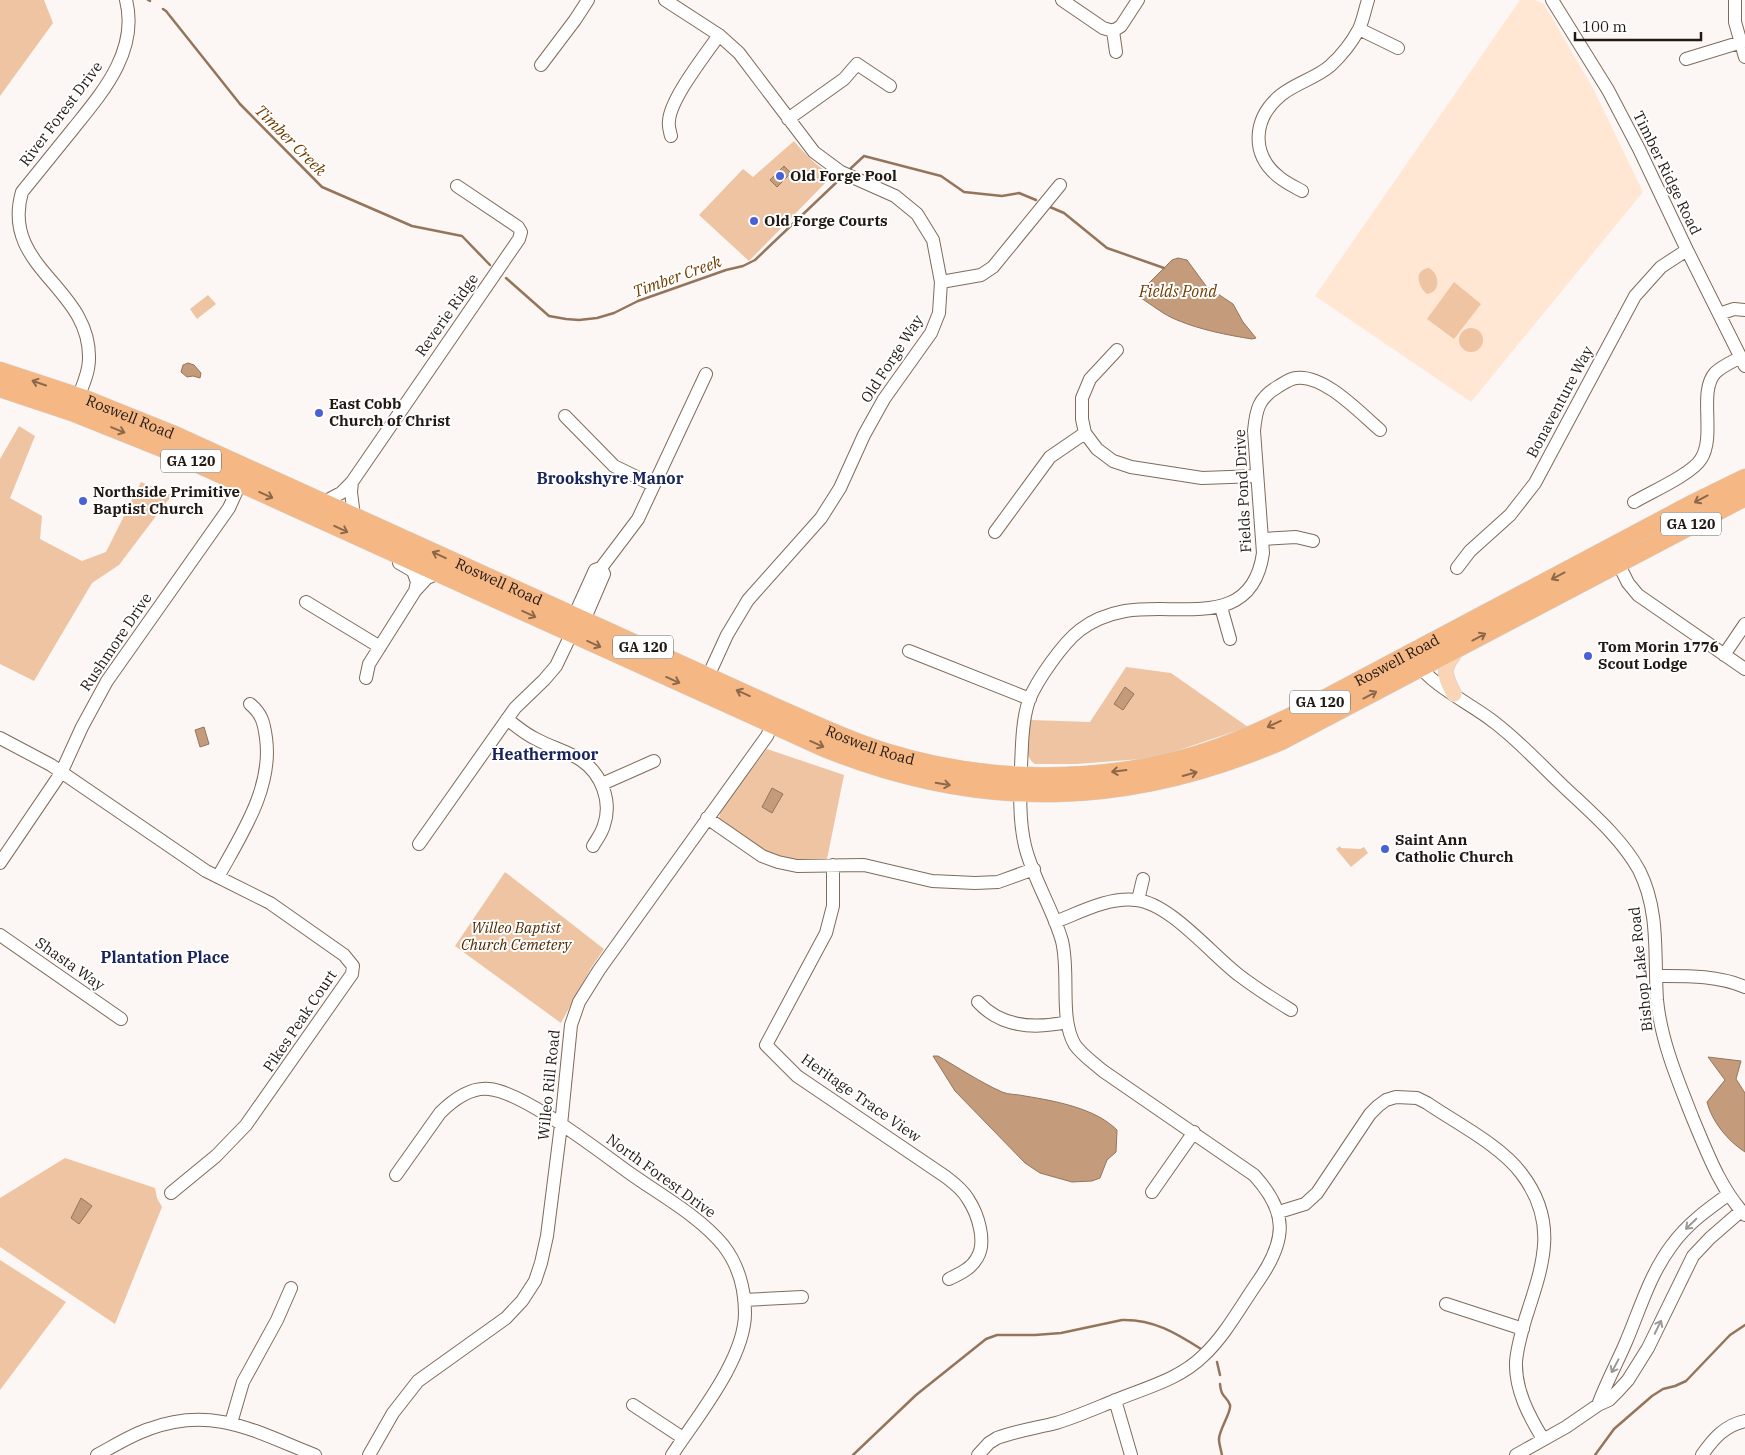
<svg xmlns="http://www.w3.org/2000/svg" width="1745" height="1455" font-family="'IBM Plex Serif',serif">
<style>
.built{fill:#ffe7d4}
.green{fill:#eec4a3}
.water{fill:#c59c7b;stroke:#94755c}
.lines{fill:none;stroke-linecap:round;stroke-linejoin:round}
.stream{stroke:#94755c;stroke-width:2.5}
.minor-casing{stroke:#7f6b5b;stroke-width:14}
.major-casing{stroke:#d3d1d0;stroke-width:16}
.highway-casing{stroke:#d3d1d0;stroke-width:19}
.minor{stroke:#fff;stroke-width:12}
.major{stroke:#f9d4b5;stroke-width:15}
.highway{stroke:#f5b783;stroke-width:18}
.oneway{stroke:#8c684b}
.oneway2{stroke:#9c9895}
.poi-dot{fill:#4861d5;stroke:#fff;stroke-width:2}
.labels{text-anchor:middle;stroke-width:4;stroke-linejoin:round;paint-order:stroke}
.shield{fill:#fff;stroke:#645e5a;stroke-width:1}
.shield-label{font-size:14px;font-weight:bold;fill:#221913}
.street-label{font-size:15px;fill:#221913;stroke:#fff}
.poi-label{font-size:15px;font-weight:bold;fill:#221913;stroke:#fff;text-anchor:start}
.park-label{font-size:15px;font-style:italic;fill:#502900;stroke:#fff}
.water-label{font-size:16px;font-style:italic;fill:#713d01;stroke:#fff}
.neighbourhood-label{font-size:16px;font-weight:bold;fill:#19245b;stroke:#fff}
</style>
<rect width="100%" height="100%" fill="#fcf7f4"/>
<!-- built -->
<path class="built" d="M1520,0H1535L1544,4L1594,90L1643,192L1471,402L1315,296Z"/>
<!-- green -->
<path class="green" d="M0,0H44L53,23L0,96Z
M794,141C806,155 817,167 833,175L749,261L699,215L743,169L753,177Z
M1429,268C1440,274 1441,292 1427,294C1418,287 1413,270 1429,268Z
M1454,282L1481,304L1454,339L1427,319Z
M208,295L216,304L197,319L190,309Z
M1459 340a12 12 0 1 1 24 0a12 12 0 1 1-24 0Z
M19,426L35,436L10,498L42,516L40,539L82,561L106,552L141,482L172,495L119,565L92,583L34,681L0,664V459Z
M1126,667L1171,673L1248,727L1155,758L1076,764H1035C1022,756 1029,734 1030,720L1090,722Z
M767,749L844,775L827,859C810,860 793,861 776,856C757,849 739,833 723,822L719,818L721,809Z
M1340,846L1341,848L1360,849L1364,847L1368,853L1351,867L1336,849Z
M505,872L604,949L591,968L561,1023L455,946Z
M65,1158L155,1188L157,1198L162,1207L115,1324L0,1247V1198Z
M0,1260L66,1302L0,1390Z"/>
<!-- water -->
<path class="water" d="M784,166L791,173L777,187L770,180Z
M1178,258L1187,260L1206,286L1233,304L1243,322L1256,338L1252,339C1227,335 1201,330 1177,320C1164,315 1152,305 1141,298L1140,292L1172,260Z
M188,363L194,365L201,373L200,378L193,376L187,377L181,372L183,365Z
M1125,687L1134,694L1123,710L1114,704Z
M204,727L209,744L200,747L195,730Z
M772,788L783,794L772,813L762,807Z
M933,1056H938C959,1068 980,1082 1002,1092C1009,1095 1017,1094 1025,1096C1055,1101 1095,1108 1117,1130L1116,1152L1107,1160L1100,1178L1092,1181L1072,1182L1040,1173L1025,1163L955,1091Z
M1708,1057L1741,1061L1736,1079L1745,1093V1152C1728,1141 1712,1122 1707,1102L1725,1080Z
M81,1198L92,1206L79,1224L71,1218Z"/>
<g class="lines">
<!-- stream -->
<path class="stream" d="M148,0L150,1
M163,9L166,11L240,104L322,187L412,226L462,236L490,265
M850,169L864,156L941,176L964,192L1002,196L1019,193L1036,200
M1050,207L1064,213L1107,248L1164,268
M506,278L549,316L566,319L579,320L597,318L614,313L638,301L726,270L743,266L755,260L840,179
M1217,1362L1220,1375
M1220,1384C1221,1398 1227,1396 1230,1405C1232,1411 1219,1430 1219,1439C1219,1444 1221,1450 1222,1455
M853,1455L916,1395L986,1339L997,1335H1035L1061,1333L1122,1320C1153,1319 1176,1333 1201,1349
M1595,1455L1614,1429L1652,1396L1663,1389L1675,1386L1686,1381L1730,1335L1745,1325"/>
<!-- minor casing -->
<g class="minor-casing">
<path id="minor" d="M665,0L719,35L739,53L814,152L841,172L895,196L917,214L933,240L941,282L939,313L931,333L884,399L864,435L840,488L821,518L748,600L727,635L705,683
M1062,0L1103,28L1113,31L1121,26L1138,0
M1552,0L1608,90L1639,149L1687,250L1745,366
M1735,0V22L1745,57
M1359,29L1398,48
M1113,31L1116,52
M1686,59L1745,41
M541,65L575,20L588,0
M788,119L844,79L857,64L890,86
M671,136C670,132 668,126 669,121C670,99 706,54 719,35
M1302,191C1295,187 1286,183 1279,177C1250,154 1253,118 1281,95C1296,83 1316,78 1330,66C1341,56 1352,42 1359,29C1363,21 1365,9 1368,0
M941,282L981,275L993,267L1060,185
M1719,314L1734,309L1745,310
M1117,350L1090,379L1082,398V419L1085,433L1097,449L1113,461L1131,467L1202,478L1257,476
M76,403C81,389 89,374 89,359C91,287 0,268 22,192C39,171 56,150 73,129C102,93 139,51 126,0
M565,416L614,466L653,485
M352,482L351,492L354,516
M324,502L341,493L352,482L519,239L521,232L518,227L457,186
M1634,502C1651,492 1692,474 1701,459C1716,436 1698,392 1715,373C1722,366 1732,362 1741,357
M995,532L1050,457L1085,433
M1263,539L1296,537L1313,541
M399,563L413,571L417,582L415,591
M1618,563L1628,583L1638,595L1745,669
M1457,568L1470,551L1510,515L1535,483L1635,296L1661,267L1687,250
M306,602L380,647
M1221,607L1230,639
M579,618L586,616L604,574L601,568
M909,651L1030,699
M1724,655L1745,624
M1417,662C1430,685 1473,705 1494,722C1518,740 1539,763 1561,784C1588,810 1621,837 1639,870C1660,911 1654,956 1657,1000C1661,1041 1678,1081 1693,1119C1707,1152 1720,1188 1745,1215
M366,678L369,664L415,591L427,578L439,573
M507,719C516,726 525,734 536,739C550,747 567,751 581,760C602,774 612,802 604,825C602,833 597,839 593,846
M0,738L51,765L206,871L270,903L344,955L353,966L352,974L246,1125L216,1156L171,1193
M602,784L654,761
M707,818L762,856L778,862L797,866L864,865L932,881L975,883L998,882L1034,869
M419,844L515,708L544,680L556,666L579,618L576,612L595,570L601,568L638,519L706,374
M0,863L61,773L82,727L107,681L229,508L243,477
M833,865V906L826,933L766,1045L797,1076L946,1177C954,1183 963,1190 968,1199C978,1214 987,1242 977,1258C971,1269 959,1274 949,1279
M218,877C241,835 273,788 266,738C264,723 262,714 250,704
M1138,900L1143,879
M1055,922C1081,912 1108,897 1136,900C1170,903 1212,955 1240,976C1256,988 1273,999 1291,1010
M0,935L121,1019
M1656,976C1686,976 1717,975 1745,987
M978,1002C1001,1027 1035,1029 1067,1022
M396,1175L440,1113C453,1100 470,1087 489,1089C524,1092 600,1152 631,1174C662,1196 699,1216 723,1245C738,1264 745,1289 745,1313C745,1359 697,1417 672,1455
M1152,1192L1194,1132
M1279,1212L1305,1204L1317,1193L1370,1114L1378,1106L1386,1100L1396,1097L1417,1098L1427,1103C1456,1123 1500,1145 1521,1173C1559,1222 1543,1265 1526,1317C1522,1331 1517,1347 1516,1362C1515,1390 1529,1416 1543,1439
M744,1300L802,1297
M1446,1304L1523,1329
M1115,1400L1131,1455
M633,1405L683,1438
M1598,1405C1606,1383 1617,1363 1626,1342C1640,1309 1650,1274 1672,1245C1687,1224 1708,1209 1729,1194
M231,1423L243,1382L277,1320L291,1288
M97,1455C114,1446 131,1435 149,1429C213,1405 256,1432 315,1455
M369,1455L393,1413L418,1381L506,1318L522,1301L535,1281L541,1263L547,1236L561,1125L571,1025L579,1002L599,970L767,736L775,718
M978,1455L989,1443L997,1438C1016,1431 1036,1428 1056,1423C1076,1417 1096,1408 1116,1400C1145,1388 1180,1379 1203,1356C1225,1336 1242,1304 1259,1280C1287,1239 1288,1212 1254,1175L1103,1071C1094,1063 1082,1055 1075,1045C1059,1019 1070,973 1062,941C1053,909 1033,879 1025,846C1019,820 1020,794 1021,767C1022,745 1022,721 1029,700C1037,680 1063,643 1080,630C1093,620 1109,614 1125,611C1179,602 1252,631 1263,553L1254,431C1256,410 1258,398 1279,386C1284,383 1289,379 1296,378C1324,374 1360,413 1380,430
M1516,1455L1566,1427L1598,1405L1609,1400L1618,1391L1628,1380L1648,1348L1693,1256L1710,1238L1741,1211
M1702,1455C1713,1439 1725,1425 1745,1421"/>
</g>
<!-- major casing -->
<g class="major-casing">
<path id="major" d="M1454,694C1442,671 1443,668 1459,647"/>
</g>
<!-- highway casing -->
<g class="highway-casing">
<g id="highway">
<path id="s1" d="M0,371L85,399L172,434L779,709C814,724 848,741 885,752C984,783 1096,785 1196,755C1231,745 1265,729 1298,713L1694,503L1745,478"/>
<path d="M0,388L72,412L172,452L827,749C983,811 1127,807 1281,741L1745,497"/>
</g>
</g>
<!-- minor -->
<use href="#minor" class="minor"/>
<!-- major -->
<use href="#major" class="major"/>
<!-- highway -->
<use href="#highway" class="highway"/>
</g>
<!-- one-way arrows -->
<defs><path id="oneway-shaft" d="M-6 0H5M1.5-3L5.5 0L1.5 3" fill="none" stroke-width="1.6" stroke-linecap="round" stroke-linejoin="round" transform="scale(1.25)"/></defs>
<g class="oneway">
<use href="#oneway-shaft" transform="translate(39 383) rotate(-161)"/>
<use href="#oneway-shaft" transform="translate(118 430) rotate(22)"/>
<use href="#oneway-shaft" transform="translate(266 495) rotate(24)"/>
<use href="#oneway-shaft" transform="translate(1701 499) rotate(152)"/>
<use href="#oneway-shaft" transform="translate(341 529) rotate(25)"/>
<use href="#oneway-shaft" transform="translate(439 555) rotate(-155)"/>
<use href="#oneway-shaft" transform="translate(1558 576) rotate(152)"/>
<use href="#oneway-shaft" transform="translate(529 614) rotate(25)"/>
<use href="#oneway-shaft" transform="translate(1479 637) rotate(-28)"/>
<use href="#oneway-shaft" transform="translate(594 644) rotate(24)"/>
<use href="#oneway-shaft" transform="translate(673 680) rotate(24)"/>
<use href="#oneway-shaft" transform="translate(743 693) rotate(-156)"/>
<use href="#oneway-shaft" transform="translate(1370 695) rotate(-28)"/>
<use href="#oneway-shaft" transform="translate(1274 724) rotate(155)"/>
<use href="#oneway-shaft" transform="translate(817 744) rotate(24)"/>
<use href="#oneway-shaft" transform="translate(1119 771) rotate(173)"/>
<use href="#oneway-shaft" transform="translate(1190 774) rotate(-16)"/>
<use href="#oneway-shaft" transform="translate(943 784) rotate(10)"/>
</g>
<g class="oneway2">
<use href="#oneway-shaft" transform="translate(1691 1224) rotate(136)"/>
<use href="#oneway-shaft" transform="translate(1658 1327) rotate(-64)"/>
<use href="#oneway-shaft" transform="translate(1615 1366) rotate(118)"/>
</g>
<!-- markers -->
<g class="poi-dot">
<circle cx="780" cy="176" r="5"/>
<circle cx="754" cy="221" r="5"/>
<circle cx="319" cy="413" r="5"/>
<circle cx="83" cy="501" r="5"/>
<circle cx="1588" cy="656" r="5"/>
<circle cx="1385" cy="849" r="5"/>
</g>
<g class="labels">
<!-- shield labels -->
<g class="shield">
<rect x="161" y="449.5" width="60" height="23" rx="4"/>
<rect x="1661" y="512.5" width="60" height="23" rx="4"/>
<rect x="613" y="635.5" width="60" height="23" rx="4"/>
<rect x="1290" y="690.5" width="60" height="23" rx="4"/>
</g>
<g class="shield-label">
<text x="191" y="466">GA 120</text>
<text x="1691" y="529">GA 120</text>
<text x="643" y="652">GA 120</text>
<text x="1320" y="707">GA 120</text>
</g>
<!-- street labels -->
<g class="street-label">
<text transform="translate(61 114) rotate(-53)" y="5">River Forest Drive</text>
<text transform="translate(1667 173) rotate(64)" y="5">Timber Ridge Road</text>
<text transform="translate(447 315) rotate(-55)" y="5">Reverie Ridge</text>
<text transform="translate(892 359) rotate(-57)" y="5">Old Forge Way</text>
<text transform="translate(1560 402) rotate(-62)" y="5">Bonaventure Way</text>
<text dy="5" stroke="none"><textPath href="#s1" startOffset="138">Roswell Road</textPath></text>
<text transform="translate(1243 491) rotate(-93)" y="5">Fields Pond Drive</text>
<text dy="5" stroke="none"><textPath href="#s1" startOffset="542">Roswell Road</textPath></text>
<text transform="translate(116 642) rotate(-56)" y="5">Rushmore Drive</text>
<text dy="5" stroke="none"><textPath href="#s1" startOffset="1502">Roswell Road</textPath></text>
<text dy="5" stroke="none"><textPath href="#s1" startOffset="948">Roswell Road</textPath></text>
<text transform="translate(70 964) rotate(35)" y="5">Shasta Way</text>
<text transform="translate(1641 969) rotate(-96)" y="5">Bishop Lake Road</text>
<text transform="translate(300 1021) rotate(-56)" y="5">Pikes Peak Court</text>
<text transform="translate(549 1085) rotate(-84)" y="5">Willeo Rill Road</text>
<text transform="translate(861 1098) rotate(35)" y="5">Heritage Trace View</text>
<text transform="translate(661 1176) rotate(36)" y="5">North Forest Drive</text>
</g>
<!-- poi labels -->
<g class="poi-label">
<text x="790" y="181">Old Forge Pool</text>
<text x="764" y="226">Old Forge Courts</text>
<text x="329" y="409">East Cobb<tspan x="329" dy="17">Church of Christ</tspan></text>
<text x="93" y="497">Northside Primitive<tspan x="93" dy="17">Baptist Church</tspan></text>
<text x="1598" y="652">Tom Morin 1776<tspan x="1598" dy="17">Scout Lodge</tspan></text>
<text x="1395" y="845">Saint Ann<tspan x="1395" dy="17">Catholic Church</tspan></text>
</g>
<!-- park labels -->
<g class="park-label">
<text x="516" y="933">Willeo Baptist<tspan x="516" dy="17">Church Cemetery</tspan></text>
</g>
<!-- water labels -->
<g class="water-label">
<text transform="translate(291 140) rotate(45)" y="6">Timber Creek</text>
<text transform="translate(677 276) rotate(-20)" y="6">Timber Creek</text>
<text x="1178" y="297">Fields Pond</text>
</g>
<!-- neighbourhood labels -->
<g class="neighbourhood-label">
<text x="610" y="484">Brookshyre Manor</text>
<text x="545" y="760">Heathermoor</text>
<text x="165" y="963">Plantation Place</text>
</g>
</g>
<!-- scale -->
<path d="M1575 32v8h126v-8" fill="none" stroke="#221913" stroke-width="2.5"/>
<text x="1582" y="32" font-size="15" fill="#221913" stroke="#ffffff" stroke-width="4" paint-order="stroke">100 m</text>
</svg>
